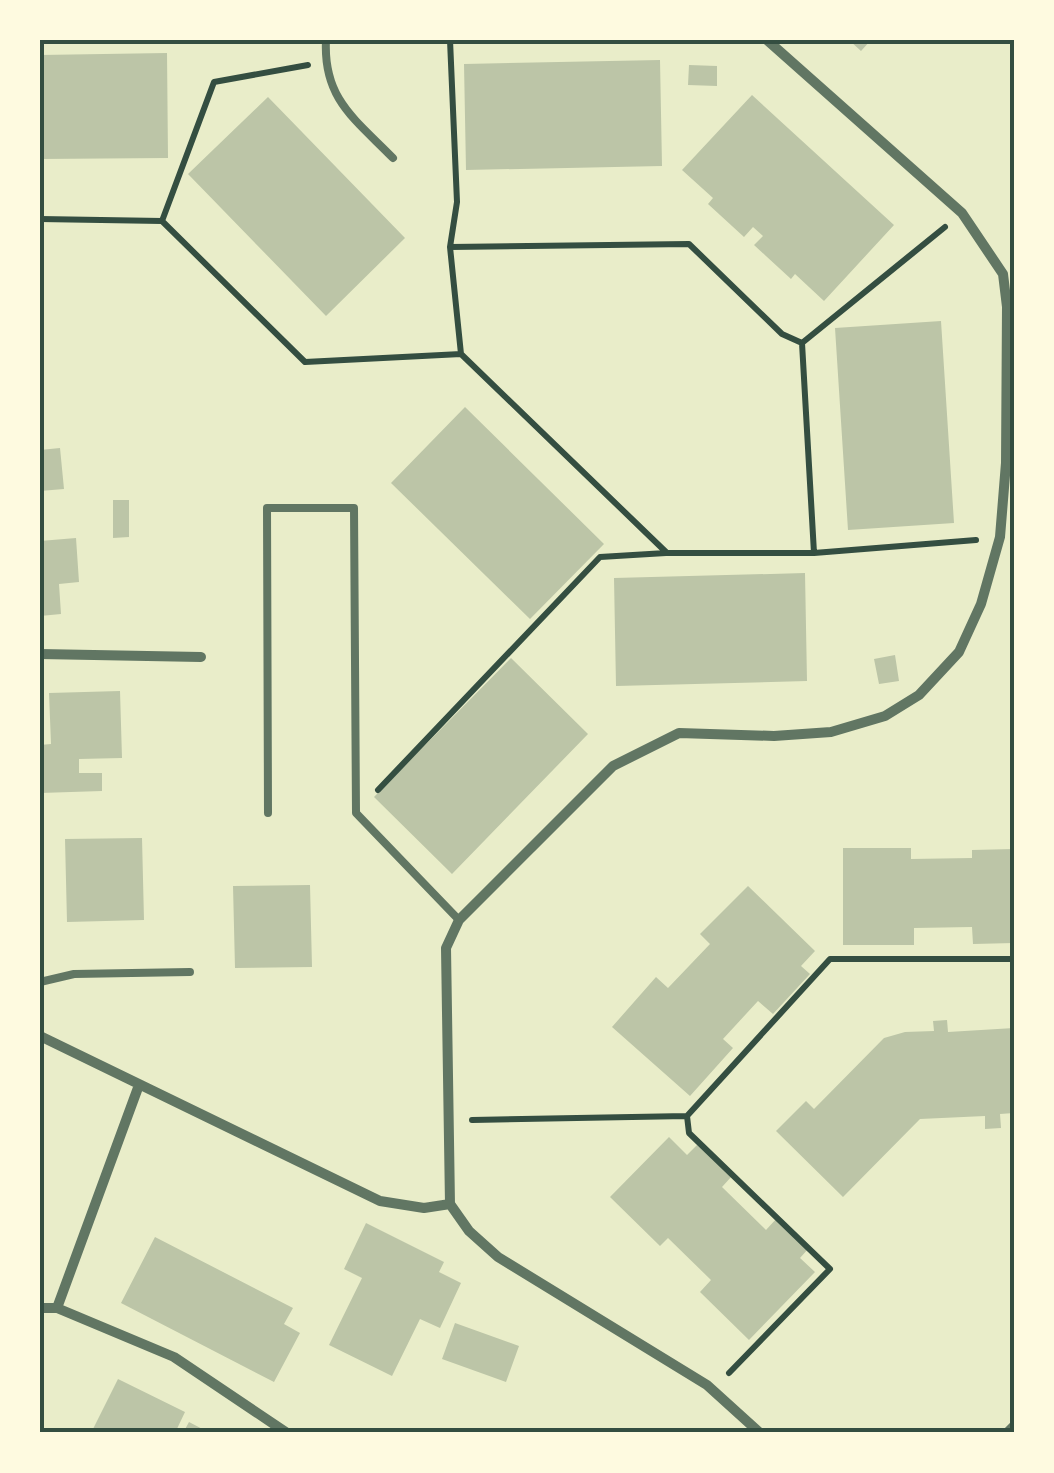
<svg xmlns="http://www.w3.org/2000/svg" width="1054" height="1473" font-family="Helvetica,sans-serif">
<style>
.building{fill:#bcc5a7}
.lines{fill:none;stroke-linecap:round;stroke-linejoin:round}
.path{stroke:#344e41;stroke-width:6}
.service{stroke:#617663;stroke-width:8}
.minor{stroke:#617663;stroke-width:10}
.neatline{fill:none;stroke:#344e41;stroke-width:4}
</style>
<rect width="100%" height="100%" fill="#e9edc9"/>
<!-- building -->
<path class="building" d="M849,40H871L861,51Z
M167,53L168,158L40,159V55Z
M660,60L662,166L466,170L464,64Z
M689,65L717,66V86L688,85Z
M752,95L894,225L824,301L795,274L791,279L754,245L763,236L753,227L744,237L708,204L713,198L682,170Z
M268,97L405,238L326,316L188,174Z
M941,321L954,523L848,530L835,328Z
M465,407L604,544L530,619L391,483Z
M60,448L64,489L40,491V450Z
M113,500H129V537L113,538Z
M76,538L79,582L59,584L61,614L40,616V541Z
M805,573L807,681L616,686L614,578Z
M895,655L899,681L879,684L874,659Z
M511,658L588,734L452,874L374,797Z
M120,691L122,758L79,759V773H102V791L40,793V745L51,744L49,693Z
M142,838L144,920L67,922L65,839Z
M843,848H911V859L972,858V850L1014,849V943L973,944L972,927L914,928V945H843Z
M310,885L312,967L235,968L233,886Z
M748,886L815,951L801,966L810,974L773,1014L758,1001L723,1039L733,1048L690,1096L612,1027L656,977L668,988L710,944L700,934Z
M947,1020L948,1032L1014,1028V1113L1000,1114L1001,1128L985,1129V1116L920,1119L843,1197L776,1131L806,1101L814,1109L884,1038L905,1032L934,1031L933,1021Z
M669,1137L687,1155L698,1144L732,1176L722,1187L766,1230L777,1218L808,1249L800,1258L815,1272L749,1340L700,1292L711,1280L668,1238L660,1246L610,1197Z
M366,1223L444,1262L439,1272L461,1283L440,1328L420,1319L392,1376L329,1345L362,1278L344,1269Z
M155,1237L293,1308L284,1324L300,1333L274,1382L121,1303Z
M455,1323L519,1346L506,1382L442,1359Z
M118,1379L185,1412L175,1433H91Z
M189,1422L210,1433H183Z"/>
<g class="lines">
<!-- path -->
<path class="path" d="M450,40L457,202L450,247L461,354
M40,219L162,221L305,362L461,354L667,553H814L976,540
M162,221L214,82L308,65
M450,247L689,244L782,334L802,343L814,553
M802,343L945,227
M378,790L600,557L666,553
M687,1116L830,959H1014
M472,1120L687,1116L689,1133L830,1269L729,1373"/>
<!-- service -->
<path class="service" d="M326,40C323,99 355,119 393,158
M268,813L267,508H354L356,813L459,920
M40,982L74,974L190,972"/>
<!-- minor -->
<path class="minor" d="M40,654L201,657
M40,1036L380,1201L424,1208L450,1204
M139,1085L57,1308L174,1357L287,1433
M450,1204L446,948L459,920L613,766L679,733L774,736L831,732L885,716L919,695L959,652L981,604L1000,537L1006,463L1007,307L1003,274L962,213L767,40
M450,1204L469,1231L498,1257L707,1385L760,1433
M40,1308H57
M1007,1433L1014,1426"/>
</g>
<!-- border -->
<rect width="1054" height="1473" fill="none" stroke="#fefae0" stroke-width="85"/>
<rect x="42" y="42" width="970" height="1388" class="neatline"/>
</svg>
